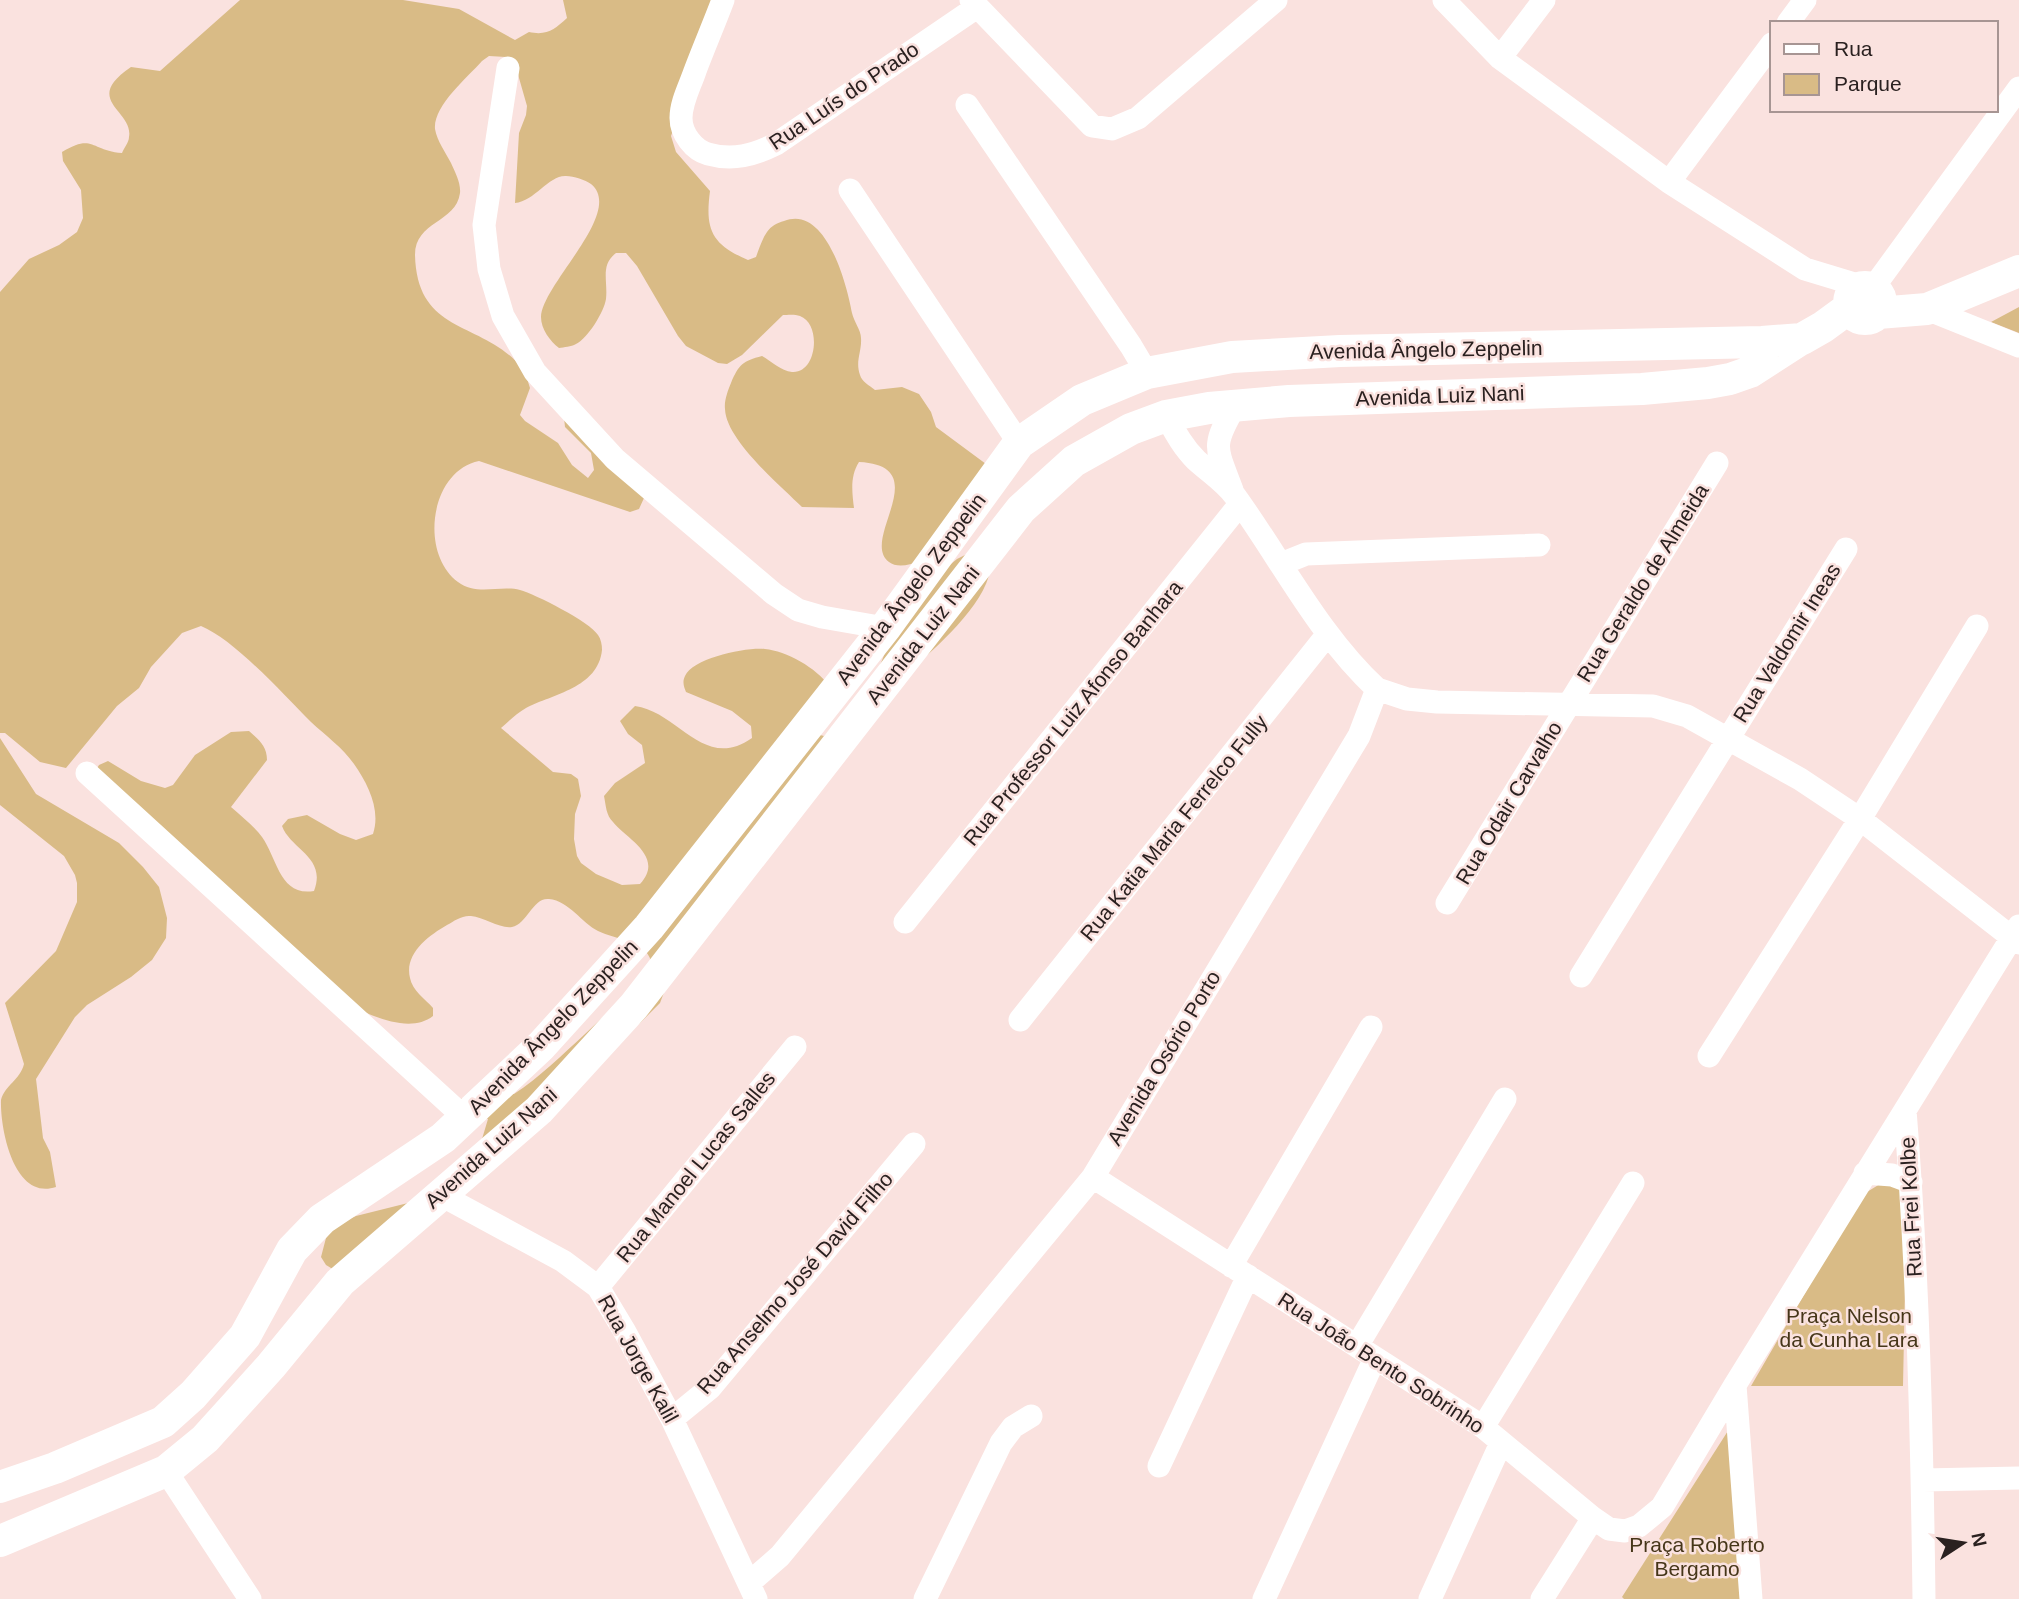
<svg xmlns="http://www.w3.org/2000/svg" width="2019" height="1599" font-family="Arial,sans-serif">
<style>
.green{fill:#d9bb86}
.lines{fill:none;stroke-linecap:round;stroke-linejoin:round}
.street{stroke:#fff;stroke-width:23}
.secondary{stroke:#fff;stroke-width:32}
.labels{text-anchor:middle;stroke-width:5;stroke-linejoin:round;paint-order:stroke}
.street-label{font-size:21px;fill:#2a2120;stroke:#fae2df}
.park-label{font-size:21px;fill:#463619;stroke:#fae2df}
</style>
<rect width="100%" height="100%" fill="#fae2df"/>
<!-- green -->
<path class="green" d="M240,0H403L459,9L515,40L529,32C547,36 555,29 567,18L563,0H720L671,136L676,152L710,191C705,229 711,244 748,260L756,257C759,249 762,239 767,232C771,226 777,223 784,221C826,204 847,285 852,313C854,322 861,330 861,338C862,352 855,361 860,375C862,382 869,385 875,390L902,387L919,394L931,412L936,427L986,464C974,484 961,504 949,524C944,533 939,544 933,552C925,561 900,571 889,562C859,540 937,466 859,462C850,476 852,492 854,508L802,507C780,485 726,440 725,409C724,401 728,390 731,383C739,364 743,361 762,356C771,361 781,371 792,372C817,374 822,324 800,316C795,314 787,315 783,315L742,355L727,364L718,363L686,346L678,336L637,266L626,253H616C600,265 608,281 606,299C604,312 588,338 576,344C571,347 564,347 559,348C550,341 541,329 541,317C542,284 625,212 591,184C585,180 574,176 566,176C549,175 535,201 515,203L519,133L526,115L527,106L517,71L506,57L489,56L482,61C467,78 433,106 435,129C437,141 446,153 451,163C455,172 461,183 460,193C456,223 415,221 415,255C417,336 483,320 522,368C526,373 528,382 530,388L520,415L525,421L558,443L572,465L588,478L594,470L591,453L565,427L564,418L644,498L639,509L630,512L479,461C430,471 419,553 458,582C476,596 500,585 520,590C535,594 590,622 598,635C601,639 602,645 602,650C598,688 553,694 526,708C517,713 508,722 501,728L553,772L571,774L578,779L581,796L575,814L574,839L577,856L581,863L596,874L622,885L640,884C665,857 627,839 613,822C606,815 606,806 604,796L615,783L645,763L642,745L628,734L620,721L635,706C679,712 704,772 752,738L751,726L732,711L686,692C684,687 682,682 685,676C693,658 746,647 765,649C786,651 817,668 829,686L812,733L824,736L875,678L890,640L935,577L957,559L973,551L990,570C985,605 935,649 908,672L672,971L660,1003L640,1023L616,1039L341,1274L326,1265L321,1257L326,1238L337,1224L356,1216L424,1199L482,1139L488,1119L460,1107L461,1099L484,1087L514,1094C540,1077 562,1055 585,1034C610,1010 633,990 651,961C645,940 616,940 598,931C582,923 569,901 549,899C533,897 527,924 512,927C500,929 484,917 471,916C462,915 454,921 447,925C428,936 404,954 410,978C412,990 425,999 433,1008V1016C410,1034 372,1016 349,1005L93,775L99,765L108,761L141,781L165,788L173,785L195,755L231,732L249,731C259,740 267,746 267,760L231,807C241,816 254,826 262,837C277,858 280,897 314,891C327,857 291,850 282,826L288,819L307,815L340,834L356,840L373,834C381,810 368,784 354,764C343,748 325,735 311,722C284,695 235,640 201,626L182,633L151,667L139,688L117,706L66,768L40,762L5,733H0V292L29,259L59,245L77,232L83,218L81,190L63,161L62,152C93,133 90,150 122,153C124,148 129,142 129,137C134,110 81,101 131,67L160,71Z
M2019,307V333L1991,322Z
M0,738L36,794L119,843L143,867L159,887L167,918L166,938L152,960L131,977L87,1005L75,1017L36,1079L43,1138L50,1152L56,1187C14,1201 0,1129 1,1100C5,1085 20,1080 24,1064L5,1003L56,951L77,902V883L75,875L64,856L0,805Z
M1892,1182L1907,1191L1903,1386H1751L1862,1195L1880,1184Z
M1733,1423L1740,1599H1624L1622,1597Z"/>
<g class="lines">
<!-- street -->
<path class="street" d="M723,0C714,24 704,47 695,71C690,86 681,102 681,118C681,134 694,150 708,154C733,161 754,155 776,144L977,7
M971,0L1092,126L1112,129L1138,118L1276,0
M1444,0L1500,58L1669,182L1805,269L1861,286
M1788,23L1805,0
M1500,58L1544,0
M508,68L484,225L489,269L503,316L535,372L615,459L774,594L798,610L822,617L885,628
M967,105L1131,346L1147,373
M1669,182L1772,44
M850,190L1019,443
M1873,288L2019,88
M1927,309L2019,346
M1232,490C1216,447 1211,447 1235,406
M1281,564L1306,554L1539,545
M1377,689L1407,699L1437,702L1653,706L1687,716L1800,779L1860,819L2019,943
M87,773L465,1118
M1447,903L1717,463
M905,922L1240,504
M1581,976L1846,549
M1020,1020L1327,635
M1709,1056L1860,819L1977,626
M1905,1110C1918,1272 1922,1436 1924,1599
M1865,1173L1892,1175L1911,1182
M1093,1177L1483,1427L1593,1518L1609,1529L1625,1531L1639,1526L1662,1507L1735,1385L2019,926
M439,1194L563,1261L598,1287L625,1332L672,1419L756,1599
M1231,1266L1371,1027
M598,1287L795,1047
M1357,1346L1505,1099
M1735,1385L1751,1599
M672,1419L710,1388L914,1144
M1483,1427L1633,1183
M1159,1466L1248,1276
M166,1471L250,1599
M1923,1480L2019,1478
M749,1583L780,1556L1093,1177L1359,736L1377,689C1318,634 1282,561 1235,496C1225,482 1209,472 1196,460C1183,447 1175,432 1166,416
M925,1599L1001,1443L1013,1427L1031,1416
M1264,1599L1375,1358
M1430,1599L1501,1443
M1542,1599L1593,1518"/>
<!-- secondary -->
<path class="secondary" d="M1849 303a16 16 0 1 1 32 0a16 16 0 1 1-32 0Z
M1878,313L1927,309L2019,271
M0,1487L55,1468L163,1422L193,1395L245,1336L292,1250L322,1219L443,1138L541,1046L649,927L885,628L1019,443L1082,400L1147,373L1232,357L1340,351L1762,342L1802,339L1823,327L1849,308
M0,1541L166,1471L205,1439L271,1366L340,1282L539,1110L634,1006L1021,509L1074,461L1131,429L1166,416L1209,408L1289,401L1642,389L1708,383L1730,379L1750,372L1798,341"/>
</g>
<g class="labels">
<!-- street labels -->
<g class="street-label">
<text transform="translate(844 96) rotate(-34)" y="7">Rua Luís do Prado</text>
<text transform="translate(1426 350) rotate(-1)" y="7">Avenida Ângelo Zeppelin</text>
<text transform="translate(1440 396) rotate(-2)" y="7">Avenida Luiz Nani</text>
<text transform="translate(1643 583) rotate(-58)" y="7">Rua Geraldo de Almeida</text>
<text transform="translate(911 589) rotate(-53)" y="7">Avenida Ângelo Zeppelin</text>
<text transform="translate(923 635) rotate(-52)" y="7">Avenida Luiz Nani</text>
<text transform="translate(1787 643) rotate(-58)" y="7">Rua Valdomir Ineas</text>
<text transform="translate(1073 713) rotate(-51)" y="7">Rua Professor Luiz Afonso Banhara</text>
<text transform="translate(1509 803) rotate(-59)" y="7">Rua Odair Carvalho</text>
<text transform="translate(1174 828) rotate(-51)" y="7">Rua Katia Maria Ferrelco Fully</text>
<text transform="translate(553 1027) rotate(-46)" y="7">Avenida Ângelo Zeppelin</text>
<text transform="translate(1164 1058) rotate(-59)" y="7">Avenida Osório Porto</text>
<text transform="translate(491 1148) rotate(-42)" y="7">Avenida Luiz Nani</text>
<text transform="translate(696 1167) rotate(-51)" y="7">Rua Manoel Lucas Salles</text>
<text transform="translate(1911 1207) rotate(-93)" y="7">Rua Frei Kolbe</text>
<text transform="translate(795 1283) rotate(-49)" y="7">Rua Anselmo José David Filho</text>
<text transform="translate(638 1359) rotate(61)" y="7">Rua Jorge Kalil</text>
<text transform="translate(1381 1363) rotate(33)" y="7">Rua João Bento Sobrinho</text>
</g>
<!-- park labels -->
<g class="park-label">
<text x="1849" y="1323">Praça Nelson<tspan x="1849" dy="24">da Cunha Lara</tspan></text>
<text x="1697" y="1552">Praça Roberto<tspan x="1697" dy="24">Bergamo</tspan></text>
</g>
</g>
<!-- legend -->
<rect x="1770" y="21" width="228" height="91" fill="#fae2df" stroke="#a79593" stroke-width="2"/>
<rect x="1784" y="44" width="35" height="10" fill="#ffffff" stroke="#a79593" stroke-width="2"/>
<text x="1834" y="56" font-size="21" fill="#2a2120">Rua</text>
<rect x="1784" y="74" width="35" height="21" fill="#d9bb86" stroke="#a79593" stroke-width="2"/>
<text x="1834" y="91" font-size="21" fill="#2a2120">Parque</text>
<!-- north arrow -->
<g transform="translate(1963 1543) rotate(78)" stroke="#fae2df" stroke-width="5" paint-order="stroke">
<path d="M0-5L12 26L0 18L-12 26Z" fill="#2a2120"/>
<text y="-10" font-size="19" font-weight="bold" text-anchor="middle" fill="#2a2120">N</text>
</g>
</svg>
